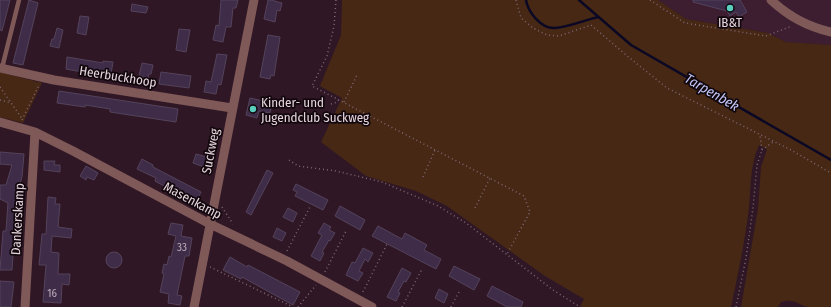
<svg xmlns="http://www.w3.org/2000/svg" width="831" height="307" font-family="'Fira Sans Condensed',sans-serif">
<style>
.built{fill:#3c1e30}
.green{fill:#472815}
.lines{fill:none;stroke-linecap:round;stroke-linejoin:round}
.stream{stroke:#0a0824;stroke-width:2.5}
.building{fill:#3f2c49;stroke:#53435b}
.path{stroke:#7d6772;stroke-width:1.5;stroke-dasharray:1 3;stroke-linecap:butt}
.lane{stroke:#7f5858;stroke-width:4.5}
.street{stroke:#7f5858;stroke-width:9}
.poi-dot{fill:#59cebe;stroke:#11070c;stroke-width:1.5}
.labels{text-anchor:middle;stroke-width:3.5;stroke-linejoin:round;paint-order:stroke}
.number-label{font-size:11px;fill:#bcabb8}
.poi-label{font-size:13px;fill:#e6d5dd;stroke:#11070c}
.street-label{font-size:13px;fill:#e6d5dd;stroke:#11070c}
.water-label{font-size:14px;font-style:italic;fill:#c1c5f7;stroke:#11070c}
</style>
<rect width="100%" height="100%" fill="#301725"/>
<!-- built -->
<path class="built" d="M658,0H831V45L786,42L768,33L686,19Z"/>
<!-- green -->
<path class="green" d="M342,0H658L686,19L768,33L786,42L831,45V307C824,307 815,307 808,307C797,305 796,298 781,302L778,307H741L758,209L761,167L767,149L759,145C750,165 751,186 749,208C745,241 738,274 731,307H580L584,299L545,276L447,206L416,191L366,176L321,142L342,98L320,86L341,35Z
M0,72L42,83L23,123L0,117Z"/>
<g class="lines">
<!-- stream -->
<path class="stream" d="M526,0C528,12 541,29 555,28C569,27 585,20 598,17
M579,0L631,45L831,160"/>
</g>
<!-- building -->
<path class="building" d="M0,0H10L2,31L0,30Z
M29,0L38,3L23,65L13,63Z
M221,0H238L236,8H233L231,27H226L223,42L213,40L216,25L219,26Z
M268,0H274V1L282,3L280,11L277,10L275,22L264,19Z
M693,0H740L747,12L739,17L736,12L730,16L727,11L693,2Z
M132,4L148,7L146,13L131,11Z
M80,16L89,17L86,35L77,33Z
M57,28L63,30L59,48L50,46L52,39H54Z
M179,29L190,30L186,52L176,50Z
M268,35L280,37L274,76L271,75L270,79L260,77Z
M217,54L227,55L221,85L218,84L216,94L204,92L206,81L211,82Z
M67,57L103,63V61L113,62L111,74L95,71L94,74L66,69Z
M142,63L153,65L151,74H149L148,78L139,76Z
M161,72L191,76L189,88L159,84Z
M59,91L178,109L176,122L110,112V109L85,105V107L57,103Z
M250,98L272,103L270,113L259,111L257,118L246,115Z
M0,152L24,154L22,177L18,191H21L19,226L15,225L12,270H0L3,231H6L8,203L0,199V185H6L12,165L0,164Z
M196,154L207,157L204,167L193,163Z
M142,159L153,165V167L201,192L195,203L155,181L156,178L137,169Z
M44,161H55L54,165H60V172L44,170Z
M86,166L98,173L94,180L87,177L86,180L80,176Z
M267,170L273,173L251,215L246,212Z
M296,184L328,200L323,210L295,196L297,192L293,190Z
M48,197L56,198L55,204H60L58,227L72,229L71,238L52,236L51,252L59,253L58,274H70L69,285L62,284L61,303L43,302L46,265H39L42,234H46Z
M340,206L365,220L360,230L335,216Z
M288,208L297,213L293,222L283,217Z
M171,223L183,225L181,236L192,238L189,256H185L177,295L182,296L180,305L168,303L169,294L160,292L164,274L162,273L164,264L167,265L169,256L171,257L176,236L168,234Z
M324,223L331,227L329,230L335,233L330,241L329,240L322,252L324,253L320,261L311,256L321,237L322,235L318,233Z
M378,226L402,239L405,233L427,245L424,250L441,259L436,269L372,236Z
M277,228L286,233L282,241L273,237Z
M363,248L373,253L368,262L365,259L359,271L363,273L358,281L346,275L352,262L355,263Z
M106 260a8 8 0 1 1 16 0a8 8 0 1 1-16 0Z
M230,257L247,267L248,265L300,292L293,305L242,277L241,279L223,270Z
M454,266L480,279L474,290L449,276Z
M402,268L411,273L406,282L404,281L398,292L400,293L396,301L387,297Z
M0,281L14,282L11,307H0Z
M492,286L523,302L521,307H507L487,296Z
M439,289L448,294L444,303L435,298Z"/>
<g class="lines">
<!-- path -->
<path class="path" d="M336,0L334,26L327,56L312,86L524,196L530,212L507,254
M516,0L521,18L533,28L547,35L559,36L591,25L626,55L667,88L791,150L831,173
M650,0L685,23L766,36L792,26
M0,87L23,120
M0,100L11,103
M344,102L357,75
M331,104L337,102L338,100
M22,120L39,85
M762,150L773,142
M289,160L298,166L336,171L382,182L438,206L466,223L553,290L580,307
M423,177L435,150
M222,207L233,224
M475,208L490,178
M287,251L311,205
M210,267L293,307
M325,272L346,231
M363,292L388,242
M298,307L316,285
M402,307L422,269
M451,307L459,292
M736,307L746,258L753,208L757,165L762,150L760,136"/>
<!-- lane -->
<path class="lane" d="M2,68L19,0"/>
<!-- street -->
<path class="street" d="M771,0C788,16 808,27 831,32
M0,68L54,80L232,108
M0,122L35,132L73,151L210,224L287,261L372,307
M25,307L35,132
M194,307L254,0"/>
</g>
<!-- markers -->
<g class="poi-dot">
<circle cx="730" cy="8" r="4"/>
<circle cx="253" cy="109" r="4"/>
</g>
<g class="labels">
<!-- number labels -->
<g class="number-label">
<text x="182" y="251">33</text>
<text x="52" y="297">16</text>
</g>
<!-- poi labels -->
<g class="poi-label">
<text x="730" y="27">IB&amp;T</text>
<text x="261" y="107" text-anchor="start">Kinder- und<tspan x="261" dy="15">Jugendclub Suckweg</tspan></text>
</g>
<!-- street labels -->
<g class="street-label">
<text transform="translate(118 76) rotate(9)" y="5">Heerbuckhoop</text>
<text transform="translate(210 151) rotate(-79)" y="5">Suckweg</text>
<text transform="translate(193 200) rotate(28)" y="5">Masenkamp</text>
<text transform="translate(17 219) rotate(-87)" y="5">Dankerskamp</text>
</g>
<!-- water labels -->
<g class="water-label">
<text transform="translate(712 92) rotate(30)" y="5">Tarpenbek</text>
</g>
</g>
</svg>
